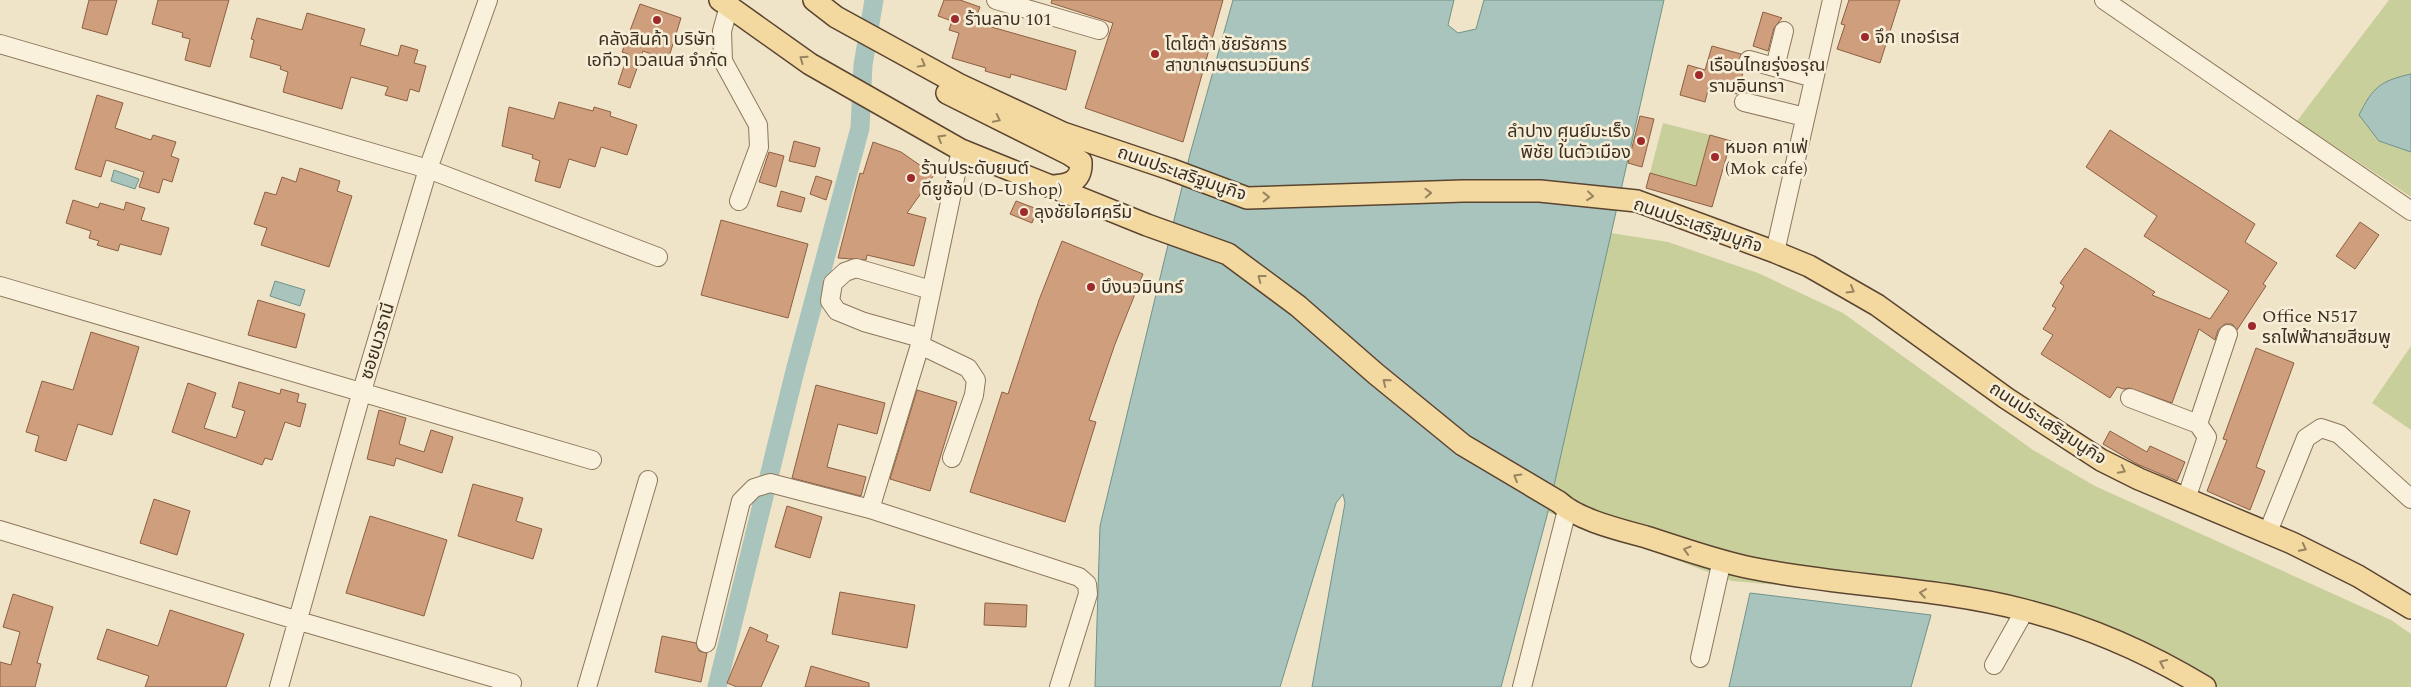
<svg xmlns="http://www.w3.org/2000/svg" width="2411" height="687" font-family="Spectral,'Noto Sans Thai',serif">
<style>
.green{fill:#c9cf9b}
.water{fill:#a9c4bc;stroke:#6f938a}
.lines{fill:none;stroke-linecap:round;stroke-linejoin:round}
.canal{stroke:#a9c4bc;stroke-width:19}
.building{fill:#cf9f7d;stroke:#8d5f41}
.minor-casing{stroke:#8d765c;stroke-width:20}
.major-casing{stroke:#5b4430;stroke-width:24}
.minor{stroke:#faf1dc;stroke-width:18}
.major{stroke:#f3d9a0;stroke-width:21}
.oneway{stroke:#988460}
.poi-dot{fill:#9e2a2b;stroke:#f7eed8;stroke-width:2}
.labels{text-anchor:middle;stroke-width:5;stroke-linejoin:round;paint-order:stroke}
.poi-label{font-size:18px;fill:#3d2e20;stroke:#f7eed8;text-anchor:start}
.street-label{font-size:18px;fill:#3d2e20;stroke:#f7eed8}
</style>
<rect width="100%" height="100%" fill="#f0e4c8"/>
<!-- green -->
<path class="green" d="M2389,0H2411V197L2297,121Z
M1663,123L1710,135L1696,185L1650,173Z
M1611,233L1668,242L1758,273L1843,313L2033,450L2095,486L2391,620L2411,634V687H2219L2126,639L2046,609L1732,581L1548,512Z
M2411,346V430L2372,403Z"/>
<!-- water -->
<path class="water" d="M1233,0H1454L1448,25L1458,33L1476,29L1484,0H1664L1548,512L1501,687H1312L1345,503L1343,494L1336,503L1280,687H1095L1100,526L1190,154Z
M2411,74V152L2379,141L2359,115C2373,87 2380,81 2411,74Z
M114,170L139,179L135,189L111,181Z
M275,281L305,290L300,306L270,296Z
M1750,593L1931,615L1911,687H1729Z"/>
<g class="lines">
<!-- canal -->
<path class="canal" d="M717,687L795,371L860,128L863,65L874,0"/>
</g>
<!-- building -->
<path class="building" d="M89,0H117L107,35L82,28Z
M158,0H229L210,67L185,60L190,39L182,37L183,33L152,24Z
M944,0H960L980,7L974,22L1076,51L1066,90L1011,74L1010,78L985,71L986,68L952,58L959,33L949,30L952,21L938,16Z
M1052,0H1223L1183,142L1085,108L1113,23L1051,3Z
M1849,0H1900L1880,63L1837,49L1845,25L1841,24Z
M640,4L681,18L668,60L643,51L630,88L618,84L628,54L622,52Z
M1763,12L1782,18L1774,28L1768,51L1753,46Z
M307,13L365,29L360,45L398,56L401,45L418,50L414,63L426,66L419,92L410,89L407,101L385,95L388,87L351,77L342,109L283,92L288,72L280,69L281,66L250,57L254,40L251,39L257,18L302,30Z
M1712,46L1741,54L1739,62L1744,69L1737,94L1709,86L1705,102L1680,95L1688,65L1705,70Z
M97,95L123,103L115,128L151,140L153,135L176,142L171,156L179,159L172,182L163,179L159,193L139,187L144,172L106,160L101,177L75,169Z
M559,102L593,111L594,107L611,112L610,116L637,125L627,155L601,147L595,167L569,159L560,188L535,181L540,161L532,158L533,155L502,146L509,107L554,119Z
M1640,116L1654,119L1642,167L1628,163Z
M2110,130L2255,224L2245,242L2277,263L2263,284L2266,286L2237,330L2232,324H2225L2218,330L2215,340L2199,329L2172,403L2129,388L2124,389L2117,387L2110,398L2041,354L2053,335L2043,329L2056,308L2052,306L2064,286L2060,283L2085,248L2155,292L2152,295L2210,319L2229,291L2144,236L2157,216L2086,167Z
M1710,135L1731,141L1712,207L1646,188L1650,173L1696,186Z
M794,141L820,148L815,167L789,161Z
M873,142L901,152L934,175L907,213L926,218L914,266L867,255L866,260L838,258L860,173L863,174Z
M769,152L784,156L776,187L759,182Z
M300,168L340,181L337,191L352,196L329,267L261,245L267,228L254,224L265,192L276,195L282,177L296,182Z
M816,176L832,181L826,200L810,194Z
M781,191L805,198L801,212L777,206Z
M73,200L98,208L100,203L124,210L126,202L145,208L141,220L169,228L161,255L120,244L118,251L97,245L99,241L89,238L91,231L66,223Z
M1016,201L1037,209L1032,223L1010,214Z
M721,220L808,244L788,318L701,295Z
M2360,222L2379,235L2355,269L2336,256Z
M1062,241L1143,274L1115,344L1089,420L1096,422L1065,522L970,492L1002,392L1008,394L1039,300Z
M258,300L305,314L296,348L248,335Z
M91,332L139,347L112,435L78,424L66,461L35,451L39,436L26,432L42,381L73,390Z
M2256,348L2294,363L2256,467L2265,471L2250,510L2207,491L2227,440L2223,439Z
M239,382L280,394L281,389L299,394L297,402L306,404L300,427L285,422L272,460L265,458L262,465L172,432L188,383L216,393L204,428L236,438L245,411L232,407Z
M816,385L885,403L877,434L838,424L827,467L866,477L861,496L792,478Z
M917,390L957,402L930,491L890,479Z
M379,410L406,418L399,444L424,452L431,430L453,437L442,473L396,458L394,466L367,459Z
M2110,431L2147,452L2150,446L2185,462L2177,481L2137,464L2103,444Z
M473,484L523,498L516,521L542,529L533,559L458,536Z
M154,499L190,511L177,555L140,543Z
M787,506L822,517L810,558L775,547Z
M370,516L447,540L424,616L346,593Z
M840,592L915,605L907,648L832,634Z
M13,594L53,607L37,663L41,664L35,687H0V662L11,665L20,632L3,627Z
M985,603L1027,605L1026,627L984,625Z
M170,610L244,634L226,687H145L149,676L97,659L107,629L158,646Z
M750,627L768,635L766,641L779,646L761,687H737L727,683Z
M662,636L696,643L699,651L707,653L701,682L655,672Z
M811,666L869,683V687H805Z"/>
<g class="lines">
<!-- minor casing -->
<g class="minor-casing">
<path id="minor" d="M996,0L1099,30
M2104,0L2411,211
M729,6L722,31L723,61L758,125L759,147L739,201
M0,44L428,169L658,257
M1749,60L1814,78
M1775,67L1784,31
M1744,102L1805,117
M1775,252L1832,0
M0,286L592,460
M921,338L864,322L837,311L830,301L833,283L845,272L856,268L931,290
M920,345L968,368L976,380L974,395L952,458
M2130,398L2198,424
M2186,499L2207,437L2198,424L2228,334
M870,509L920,345L961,150
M0,530L299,621L512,683
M2268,532L2306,438L2321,428L2339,434L2411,499
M706,643L741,501L754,488L770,483L870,509L1079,577L1087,584L1088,594L1059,687
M1700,658L1722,560
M1994,665L2025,610
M279,687L362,391L428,169L488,0
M587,687L648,480
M1522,687L1567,510"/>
</g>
<!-- major casing -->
<g class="major-casing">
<path id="major" d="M720,0L810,64L961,150L1147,225L1228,254L1298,306L1376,374L1463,445L1559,502C1578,520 1621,530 1646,537C1681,548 1716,561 1751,568C1841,586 1935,587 2024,610C2088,626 2149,653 2205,687
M814,0L836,17L958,84L1063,133L1170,169L1247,198L1463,191H1540L1637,201L1775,252L1809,266L1877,305L2006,398L2101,460L2139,479L2292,543L2358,576L2411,608
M947,93L1069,154L1081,162C1082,183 1066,186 1048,186"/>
</g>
<!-- minor -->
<use href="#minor" class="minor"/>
<!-- major -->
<use href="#major" class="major"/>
</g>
<!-- one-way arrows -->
<defs><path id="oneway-chevron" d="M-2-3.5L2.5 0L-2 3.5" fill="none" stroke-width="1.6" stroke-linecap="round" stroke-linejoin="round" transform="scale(1.25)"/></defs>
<g class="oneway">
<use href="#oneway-chevron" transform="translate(803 59) rotate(-145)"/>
<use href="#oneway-chevron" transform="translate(922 64) rotate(29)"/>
<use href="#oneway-chevron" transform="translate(997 119) rotate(26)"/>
<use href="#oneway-chevron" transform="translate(941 138) rotate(-150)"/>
<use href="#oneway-chevron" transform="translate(1428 193) rotate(-2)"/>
<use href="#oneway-chevron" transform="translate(1590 196) rotate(6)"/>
<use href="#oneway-chevron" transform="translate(1266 197) rotate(-1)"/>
<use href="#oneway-chevron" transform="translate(1261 278) rotate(-143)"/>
<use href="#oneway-chevron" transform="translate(1851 290) rotate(30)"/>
<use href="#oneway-chevron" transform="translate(1386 382) rotate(-141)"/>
<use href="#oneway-chevron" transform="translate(2122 470) rotate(27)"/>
<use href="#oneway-chevron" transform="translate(1517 477) rotate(-149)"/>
<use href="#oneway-chevron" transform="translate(2303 548) rotate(27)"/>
<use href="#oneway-chevron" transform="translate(1687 550) rotate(-163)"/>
<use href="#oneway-chevron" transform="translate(1923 593) rotate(-172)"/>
<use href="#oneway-chevron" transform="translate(2163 663) rotate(-155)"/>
</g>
<!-- markers -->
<g class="poi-dot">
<circle cx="955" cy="19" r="5"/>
<circle cx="657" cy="20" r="5"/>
<circle cx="1865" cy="37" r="5"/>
<circle cx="1155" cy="54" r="5"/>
<circle cx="1699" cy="75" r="5"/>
<circle cx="1641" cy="141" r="5"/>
<circle cx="1715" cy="157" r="5"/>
<circle cx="911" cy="178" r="5"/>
<circle cx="1024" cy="212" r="5"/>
<circle cx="1091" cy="287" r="5"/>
<circle cx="2252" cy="326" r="5"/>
</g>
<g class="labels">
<!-- poi labels -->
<g class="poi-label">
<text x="965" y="25">ร้านลาบ 101</text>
<text x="1875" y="43">จึก เทอร์เรส</text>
<text x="657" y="45" text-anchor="middle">คลังสินค้า บริษัท<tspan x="657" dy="21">เอทีวา เวลเนส จำกัด</tspan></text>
<text x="1165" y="50">โตโยต้า ชัยรัชการ<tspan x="1165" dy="21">สาขาเกษตรนวมินทร์</tspan></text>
<text x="1709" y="71">เรือนไทยรุ่งอรุณ<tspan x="1709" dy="21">รามอินทรา</tspan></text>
<text x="1631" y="137" text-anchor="end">ลำปาง ศูนย์มะเร็ง<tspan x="1631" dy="21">พิชัย ในตัวเมือง</tspan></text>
<text x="1725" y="153">หมอก คาเฟ่<tspan x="1725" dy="21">(Mok cafe)</tspan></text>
<text x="921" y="174">ร้านประดับยนต์<tspan x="921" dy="21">ดียูช้อป (D-UShop)</tspan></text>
<text x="1034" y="218">ลุงชัยไอศครีม</text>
<text x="1101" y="293">บึงนวมินทร์</text>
<text x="2262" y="322">Office N517<tspan x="2262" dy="21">รถไฟฟ้าสายสีชมพู</tspan></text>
</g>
<!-- street labels -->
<g class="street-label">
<text transform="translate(1182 173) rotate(19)" y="6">ถนนประเสริฐมนูกิจ</text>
<text transform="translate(1698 225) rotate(19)" y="6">ถนนประเสริฐมนูกิจ</text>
<text transform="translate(377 341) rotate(-73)" y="6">ซอยนวธานี</text>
<text transform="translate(2048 423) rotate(33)" y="6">ถนนประเสริฐมนูกิจ</text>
</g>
</g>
</svg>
